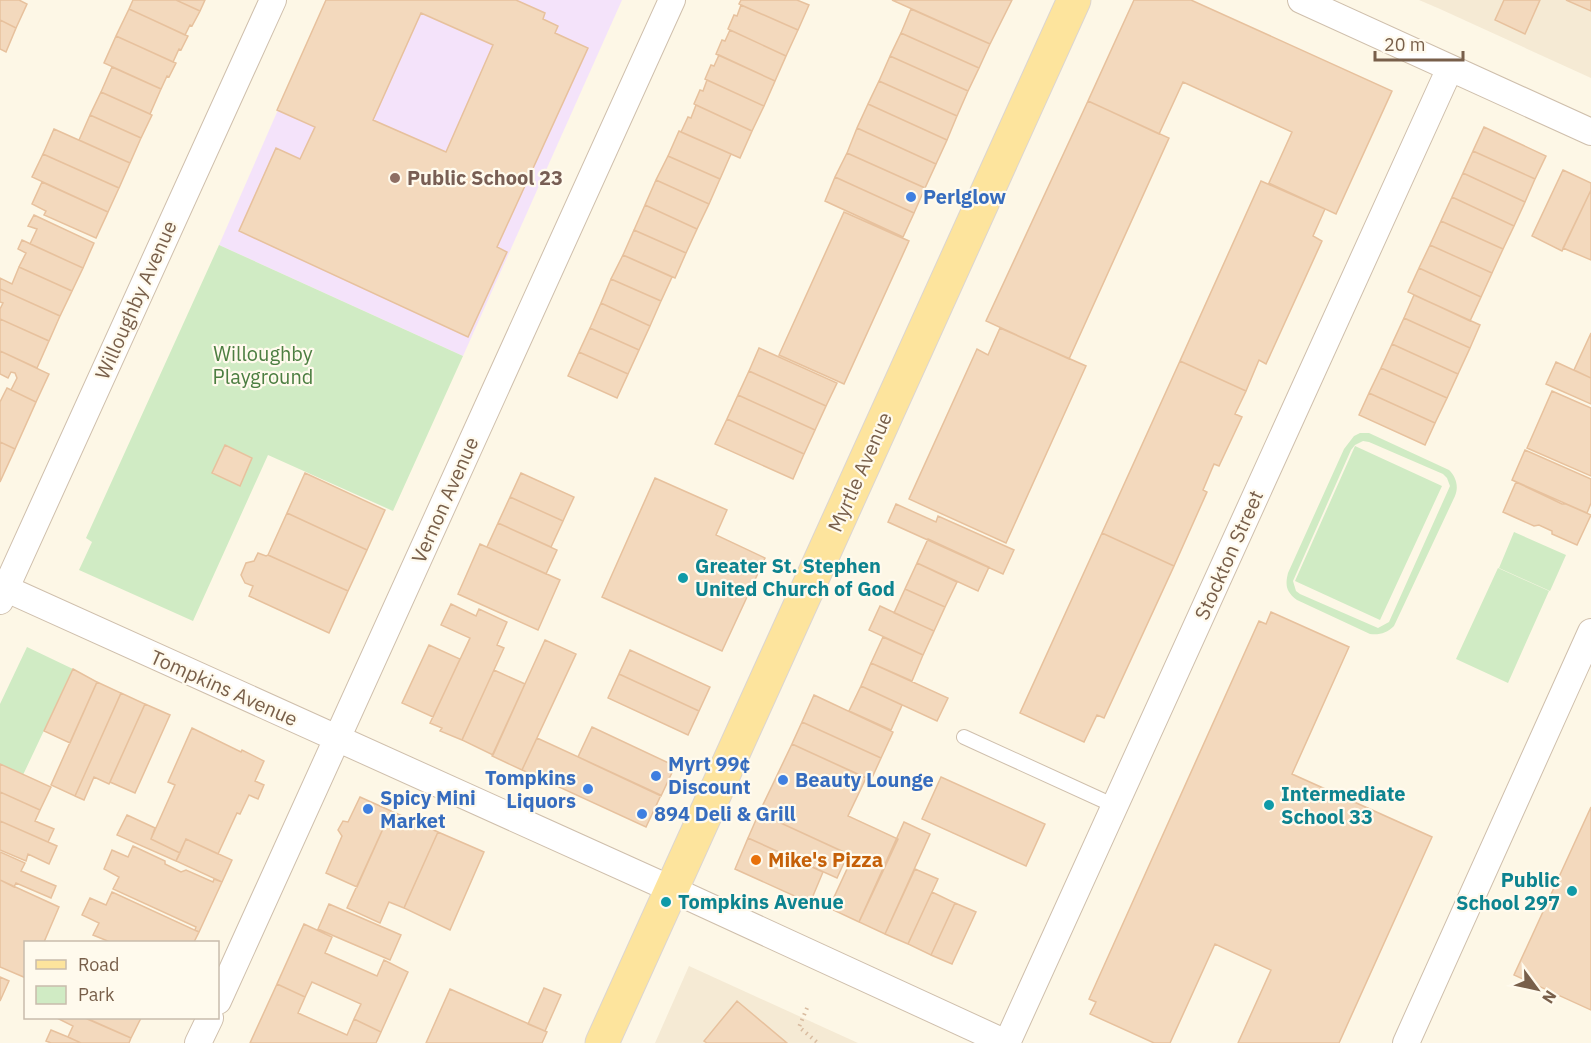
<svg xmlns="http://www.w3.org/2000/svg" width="1591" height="1043" font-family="'IBM Plex Sans',sans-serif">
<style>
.residential{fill:#f5ead4}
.education{fill:#f4e3fa}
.green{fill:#d0ebc4;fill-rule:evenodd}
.building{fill:#f3d9bd;stroke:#e7c19d;stroke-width:1.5;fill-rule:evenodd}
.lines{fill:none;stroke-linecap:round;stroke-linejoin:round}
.service-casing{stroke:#cfbfac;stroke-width:16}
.minor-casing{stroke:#cfbfac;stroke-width:28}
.primary-casing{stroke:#dcd5d0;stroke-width:35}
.path{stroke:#d9bca0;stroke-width:4;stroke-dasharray:1.5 4.5;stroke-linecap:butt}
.service{stroke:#fff;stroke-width:14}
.minor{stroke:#fff;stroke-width:26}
.primary{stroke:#fde49d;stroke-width:33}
.education-dot{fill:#8d6e63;stroke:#fffaed;stroke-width:2}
.shop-dot{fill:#3f7fe0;stroke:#fffaed;stroke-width:2}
.culture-dot{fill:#0f9aa8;stroke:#fffaed;stroke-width:2}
.food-dot{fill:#e8710a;stroke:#fffaed;stroke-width:2}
.labels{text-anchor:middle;stroke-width:4.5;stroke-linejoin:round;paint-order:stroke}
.education-label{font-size:20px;font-weight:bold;fill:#785e54;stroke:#fffaed;text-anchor:start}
.shop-label{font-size:20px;font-weight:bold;fill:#366cbe;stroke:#fffaed;text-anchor:start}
.street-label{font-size:20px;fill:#785f4a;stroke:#fffaed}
.park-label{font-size:20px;fill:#4c7e41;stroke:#fffaed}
.culture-label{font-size:20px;font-weight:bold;fill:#0d838f;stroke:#fffaed;text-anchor:start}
.food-label{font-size:20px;font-weight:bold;fill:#c56008;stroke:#fffaed;text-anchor:start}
</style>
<rect width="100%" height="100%" fill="#fdf7e6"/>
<!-- residential -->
<path class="residential" d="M1419,0H1591V78L1440,9Z
M689,966L858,1043H655Z"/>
<!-- education -->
<path class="education" d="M326,0H622L463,356L219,245Z"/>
<!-- green -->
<path class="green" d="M219,245L463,356L393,511L268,455L193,621L79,570L92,542L86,538Z
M1360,433H1369L1449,470C1456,477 1459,486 1455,496L1394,626C1387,633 1380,635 1370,634L1297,600C1286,592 1285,585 1288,573L1344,449L1354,436ZM1363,441L1369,442L1443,474L1447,478L1450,486L1389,622L1378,628L1300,594L1296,591L1293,581L1351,450L1355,445Z
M1355,446L1442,486L1380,620L1295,581Z
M1514,532L1566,555L1550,591L1499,568Z
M1498,568L1549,591L1508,683L1456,659Z
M27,647L73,669L23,775L0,764V704Z"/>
<!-- building -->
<path class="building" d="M0,0H19L27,4L16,28L0,20Z
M133,0H176L200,11L192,26L190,25L185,35L129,9Z
M176,0H205L200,11Z
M326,0H516L545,13L543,19L558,26L555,33L588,48L497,247L507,252L468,337L239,231L276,148L300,159L315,127L277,110ZM421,13L493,45L446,152L373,120Z
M741,0H797L809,5L798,30L739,4Z
M892,0H1012L990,44Z
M1134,0H1191L1392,91L1336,214L1269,183L1292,132L1183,82L1159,134L1088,101Z
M1504,0H1540L1525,34L1495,20Z
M1566,0H1591V11Z
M741,5L798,30L786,56L728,29L734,15L737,16Z
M129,9L188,36L181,50L179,49L173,62L116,36Z
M911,9L990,44L979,68L901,33Z
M0,20L16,28L6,52L0,49Z
M730,30L786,56L775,81L716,54L722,40L725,41Z
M901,33L979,68L968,91L890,56Z
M116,36L176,63L169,77L167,76L161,89L104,63Z
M719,55L775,81L764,106L705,79L711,65L714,66Z
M890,56L968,91L957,116L879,81Z
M112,67L161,89L150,114L101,92Z
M707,80L764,106L752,131L694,104L700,90L703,91Z
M879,81L957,116L947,140L868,104Z
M101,92L152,115L141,138L90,115Z
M1088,101L1169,138L1069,359L986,321Z
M868,104L947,140L936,164L857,128Z
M696,105L752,131L740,158L681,132L688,117L691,118Z
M90,115L141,138L130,163L79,140Z
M1484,127L1546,156L1535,179L1473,151Z
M857,128L936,164L925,188L847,153Z
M54,129L130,163L119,188L43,154Z
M679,131L731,154L720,179L668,156Z
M1473,151L1535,179L1525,202L1463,173Z
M847,153L925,188L914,213L835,177Z
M43,154L119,188L108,212L32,177Z
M668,156L720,179L709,204L656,180Z
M1563,170L1591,183V190L1562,251L1532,236Z
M1463,173L1525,202L1514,226L1452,197Z
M835,177L914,213L903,237L825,201Z
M656,180L709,204L697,229L645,205Z
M1261,181L1325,209L1313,236L1322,241L1266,364L1259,360L1246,391L1180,361Z
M42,182L108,212L96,238L44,215L46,211L32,204Z
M1591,190V260L1563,248Z
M1452,197L1514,226L1503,249L1441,221Z
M645,205L697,229L686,253L634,230Z
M844,212L909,241L844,384L779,355Z
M34,215L94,243L83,268L30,244L37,229L28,226Z
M1441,221L1503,249L1492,273L1430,245Z
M634,230L686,253L675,278L623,255Z
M22,240L83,268L72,291L19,267L26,253L18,249Z
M1430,245L1492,273L1481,297L1419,268Z
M623,255L672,277L661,301L611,279Z
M19,267L72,291L60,316L0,289V278L12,284Z
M1419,268L1481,297L1470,321L1408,292Z
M611,279L661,301L650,326L601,303Z
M0,289L60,316L49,341L0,319V309L3,303L0,302Z
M1414,295L1480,325L1470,348L1404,318Z
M601,303L650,326L639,350L590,328Z
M1404,318L1470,348L1458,374L1392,344Z
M0,319L49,341L37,368L0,351Z
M590,328L639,350L628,374L579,352Z
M1000,328L1086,366L1006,543L909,499L977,349L988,355Z
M1591,333V378L1574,370Z
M1392,344L1458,374L1447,398L1381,368Z
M759,348L837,383L826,406L749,371Z
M0,351L49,374L36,402L11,390L17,378L15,373L11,372L8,378L0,374Z
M579,352L628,374L617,398L568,376Z
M1180,361L1246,391L1235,414L1242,417L1219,466L1214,464L1203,490L1207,492L1174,566L1102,533Z
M1556,362L1591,378V404L1546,384Z
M1381,368L1447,398L1435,423L1369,393Z
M749,371L826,406L815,430L738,395Z
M7,388L36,402L15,449L0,442V402Z
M1552,391L1591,408V476L1527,448Z
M1369,393L1435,423L1425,445L1359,415Z
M738,395L815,430L804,454L727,419Z
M727,419L804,454L793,479L715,444Z
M0,442L15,449L0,482Z
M225,445L252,458L240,486L212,473Z
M1525,450L1591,479V503L1587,513L1512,480Z
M305,473L385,510L367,550L287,513Z
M521,473L574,497L563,521L510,497Z
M655,478L727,510L716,535L765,558L722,651L602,597Z
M1516,482L1562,504H1566L1591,515L1577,545L1552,534V531L1539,525L1534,526L1503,512Z
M510,497L563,521L551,547L498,523Z
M896,504L936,522L938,516L1014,550L1003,574L888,522Z
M287,513L367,550L348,591L268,555Z
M498,523L557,550L546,574L487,547Z
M1102,533L1174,566L1104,718L1097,715L1084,742L1020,713Z
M928,539L989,567L978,591L917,563Z
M480,544L560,580L538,630L458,594Z
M258,553L266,556L268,555L348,591L329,633L249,596L253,586L245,583L241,575L246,563L254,561Z
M917,563L957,582L945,607L905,589Z
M905,589L945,607L934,631L894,613Z
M451,604L476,616L479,609L507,622L497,645L504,648L462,740L440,731L442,728L430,723L470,638L441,625Z
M880,606L934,631L923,655L869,630Z
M1271,612L1349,647L1292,774L1432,837L1339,1043H1238L1271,970L1215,944L1170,1043H1154L1090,1014L1096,1002L1089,999L1259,621L1266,624Z
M883,637L923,655L912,681L871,663Z
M545,640L576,654L522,770L492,756Z
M429,645L460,659L433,717L402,703Z
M630,650L710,687L699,711L619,674Z
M871,663L948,698L937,721L861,686Z
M73,669L97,682L70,743L44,731Z
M494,670L525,684L493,755L462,740Z
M619,674L699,711L688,735L608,698Z
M97,682L121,693L75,796L51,785Z
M861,686L902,705L891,730L849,711Z
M121,693L145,704L109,784L94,777L84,800L75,796Z
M814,695L893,732L881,758L802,722Z
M145,704L170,715L135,793L110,782Z
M802,722L881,758L871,780L792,744Z
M592,727L675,766L661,796L578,757Z
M192,728L241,752L242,750L264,761L255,781L264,785L258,799L249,795L240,814L237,813L218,854L186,839L180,853L151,839L175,785L168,782Z
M537,738L661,795L646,827L522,770Z
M792,744L866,778L848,816L898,839L859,922L829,908L853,856L759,813Z
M0,764L51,787L40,810L0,792Z
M941,777L1045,824L1026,866L922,819Z
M0,792L40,810L35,821L54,829L48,842L0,821Z
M360,797L391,811L357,887L326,873L342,836L338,830L343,821L348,822Z
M1591,807V1010L1514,975Z
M391,811L438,832L404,908L389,902L380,923L347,908Z
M759,813L848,854L837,878L748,838Z
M127,815L155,828L151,839L180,853L176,861L117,835Z
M0,821L57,846L49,864L28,854L26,861L0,850Z
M904,822L930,834L885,934L859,922Z
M438,832L484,852L450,930L404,908Z
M748,838L823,872L810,903L735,869Z
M186,839L232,860L222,882L176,861Z
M133,846L165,861V864L181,872L186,870L213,882L214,879L222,882L199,932L195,930L196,927L113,889L119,877L104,869L112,850L128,857Z
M0,852L25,863L21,871L56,886L51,898L16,883L14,887L0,880Z
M915,869L938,879L908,944L885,934Z
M0,880L59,907L44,942H26V978L0,967Z
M112,892L199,932L194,942H110L93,935L99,923L82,915L90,898L106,905Z
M932,892L955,903L931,955L908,944Z
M955,903L976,912L952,964L931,955Z
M329,904L401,935L390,960L318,929Z
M304,924L332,937L325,953L377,976L384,960L408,972L381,1032L354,1019L361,1004L312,982L305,997L277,984Z
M0,977L9,981L0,1001Z
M277,984L305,997L298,1013L347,1035L354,1019L381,1032L376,1043H250Z
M544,988L561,995L545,1031L528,1024Z
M450,989L547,1032L542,1043H426Z
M737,1001L787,1043H707L704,1041Z
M57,1018H85L131,1038L129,1043H81L68,1037L73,1026Z
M86,1018H141L131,1038Z
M51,1030L68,1037L81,1043H51L46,1041Z"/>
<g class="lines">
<!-- service casing -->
<g class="service-casing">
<path id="service" d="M964,737L1115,806"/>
</g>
<!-- minor casing -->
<g class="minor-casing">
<path id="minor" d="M1301,0L1591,132
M0,586L671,889L1006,1043
M0,601L273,0
M218,1001L672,0
M198,1043L210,1018
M1007,1043L1450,68
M1406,1043L1591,632"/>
</g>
<!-- primary casing -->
<g class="primary-casing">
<path id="primary" d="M602,1043L1074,0"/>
</g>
<!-- path -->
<path class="path" d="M807,1008L799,1027L818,1043"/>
<!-- service -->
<use href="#service" class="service"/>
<!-- minor -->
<use href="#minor" class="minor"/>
<!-- primary -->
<use href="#primary" class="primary"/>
</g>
<!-- markers -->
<circle class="education-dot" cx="395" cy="178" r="6"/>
<g class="shop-dot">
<circle cx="911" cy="197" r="6"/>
<circle cx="656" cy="776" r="6"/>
<circle cx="783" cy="780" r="6"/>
<circle cx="588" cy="789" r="6"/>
<circle cx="368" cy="809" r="6"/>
<circle cx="642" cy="814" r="6"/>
</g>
<g class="culture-dot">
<circle cx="683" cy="578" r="6"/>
<circle cx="1269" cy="805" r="6"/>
<circle cx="1572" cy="891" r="6"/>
<circle cx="666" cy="902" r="6"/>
</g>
<circle class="food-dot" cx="756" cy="860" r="6"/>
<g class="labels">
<!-- education labels -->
<g class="education-label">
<text x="407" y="185">Public School 23</text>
</g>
<!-- shop labels -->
<g class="shop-label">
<text x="923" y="204">Perlglow</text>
<text x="668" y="771">Myrt 99¢<tspan x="668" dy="23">Discount</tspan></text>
<text x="576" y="785" text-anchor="end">Tompkins<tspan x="576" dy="23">Liquors</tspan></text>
<text x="795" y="787">Beauty Lounge</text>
<text x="380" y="805">Spicy Mini<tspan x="380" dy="23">Market</tspan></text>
<text x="654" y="821">894 Deli &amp; Grill</text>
</g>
<!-- street labels -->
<g class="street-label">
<text transform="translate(136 300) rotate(-66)" y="7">Willoughby Avenue</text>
<text transform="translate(860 472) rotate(-66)" y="7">Myrtle Avenue</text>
<text transform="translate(445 500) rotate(-66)" y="7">Vernon Avenue</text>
<text transform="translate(1229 555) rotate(-66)" y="7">Stockton Street</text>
<text transform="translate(224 688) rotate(24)" y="7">Tompkins Avenue</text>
</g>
<!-- park labels -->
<g class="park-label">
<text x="263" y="361">Willoughby<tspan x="263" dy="23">Playground</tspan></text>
</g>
<!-- culture labels -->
<g class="culture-label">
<text x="695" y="573">Greater St. Stephen<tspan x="695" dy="23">United Church of God</tspan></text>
<text x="1281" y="801">Intermediate<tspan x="1281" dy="23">School 33</tspan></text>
<text x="1560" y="887" text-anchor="end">Public<tspan x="1560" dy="23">School 297</tspan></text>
<text x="678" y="909">Tompkins Avenue</text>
</g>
<!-- food labels -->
<g class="food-label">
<text x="768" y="867">Mike's Pizza</text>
</g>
</g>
<!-- legend -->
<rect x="24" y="941" width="195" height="78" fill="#fffaed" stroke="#c9bcac" stroke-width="1.5"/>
<rect x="36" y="960" width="30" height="9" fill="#fde49d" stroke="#c9bcac" stroke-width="1.5"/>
<text x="78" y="971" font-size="18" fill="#785f4a">Road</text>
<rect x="36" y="986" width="30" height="18" fill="#d0ebc4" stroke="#c9bcac" stroke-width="1.5"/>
<text x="78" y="1001" font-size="18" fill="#785f4a">Park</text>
<!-- north arrow -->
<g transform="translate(1537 989) rotate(123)" stroke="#fffaed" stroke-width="4.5" paint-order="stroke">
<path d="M0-4.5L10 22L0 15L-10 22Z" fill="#785f4a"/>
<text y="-9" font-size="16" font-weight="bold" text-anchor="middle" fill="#785f4a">N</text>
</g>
<!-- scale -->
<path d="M1375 51v9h88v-9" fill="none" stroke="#785f4a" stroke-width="3"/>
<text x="1384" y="51" font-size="18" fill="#785f4a" stroke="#fffaed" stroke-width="4.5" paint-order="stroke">20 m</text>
</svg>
